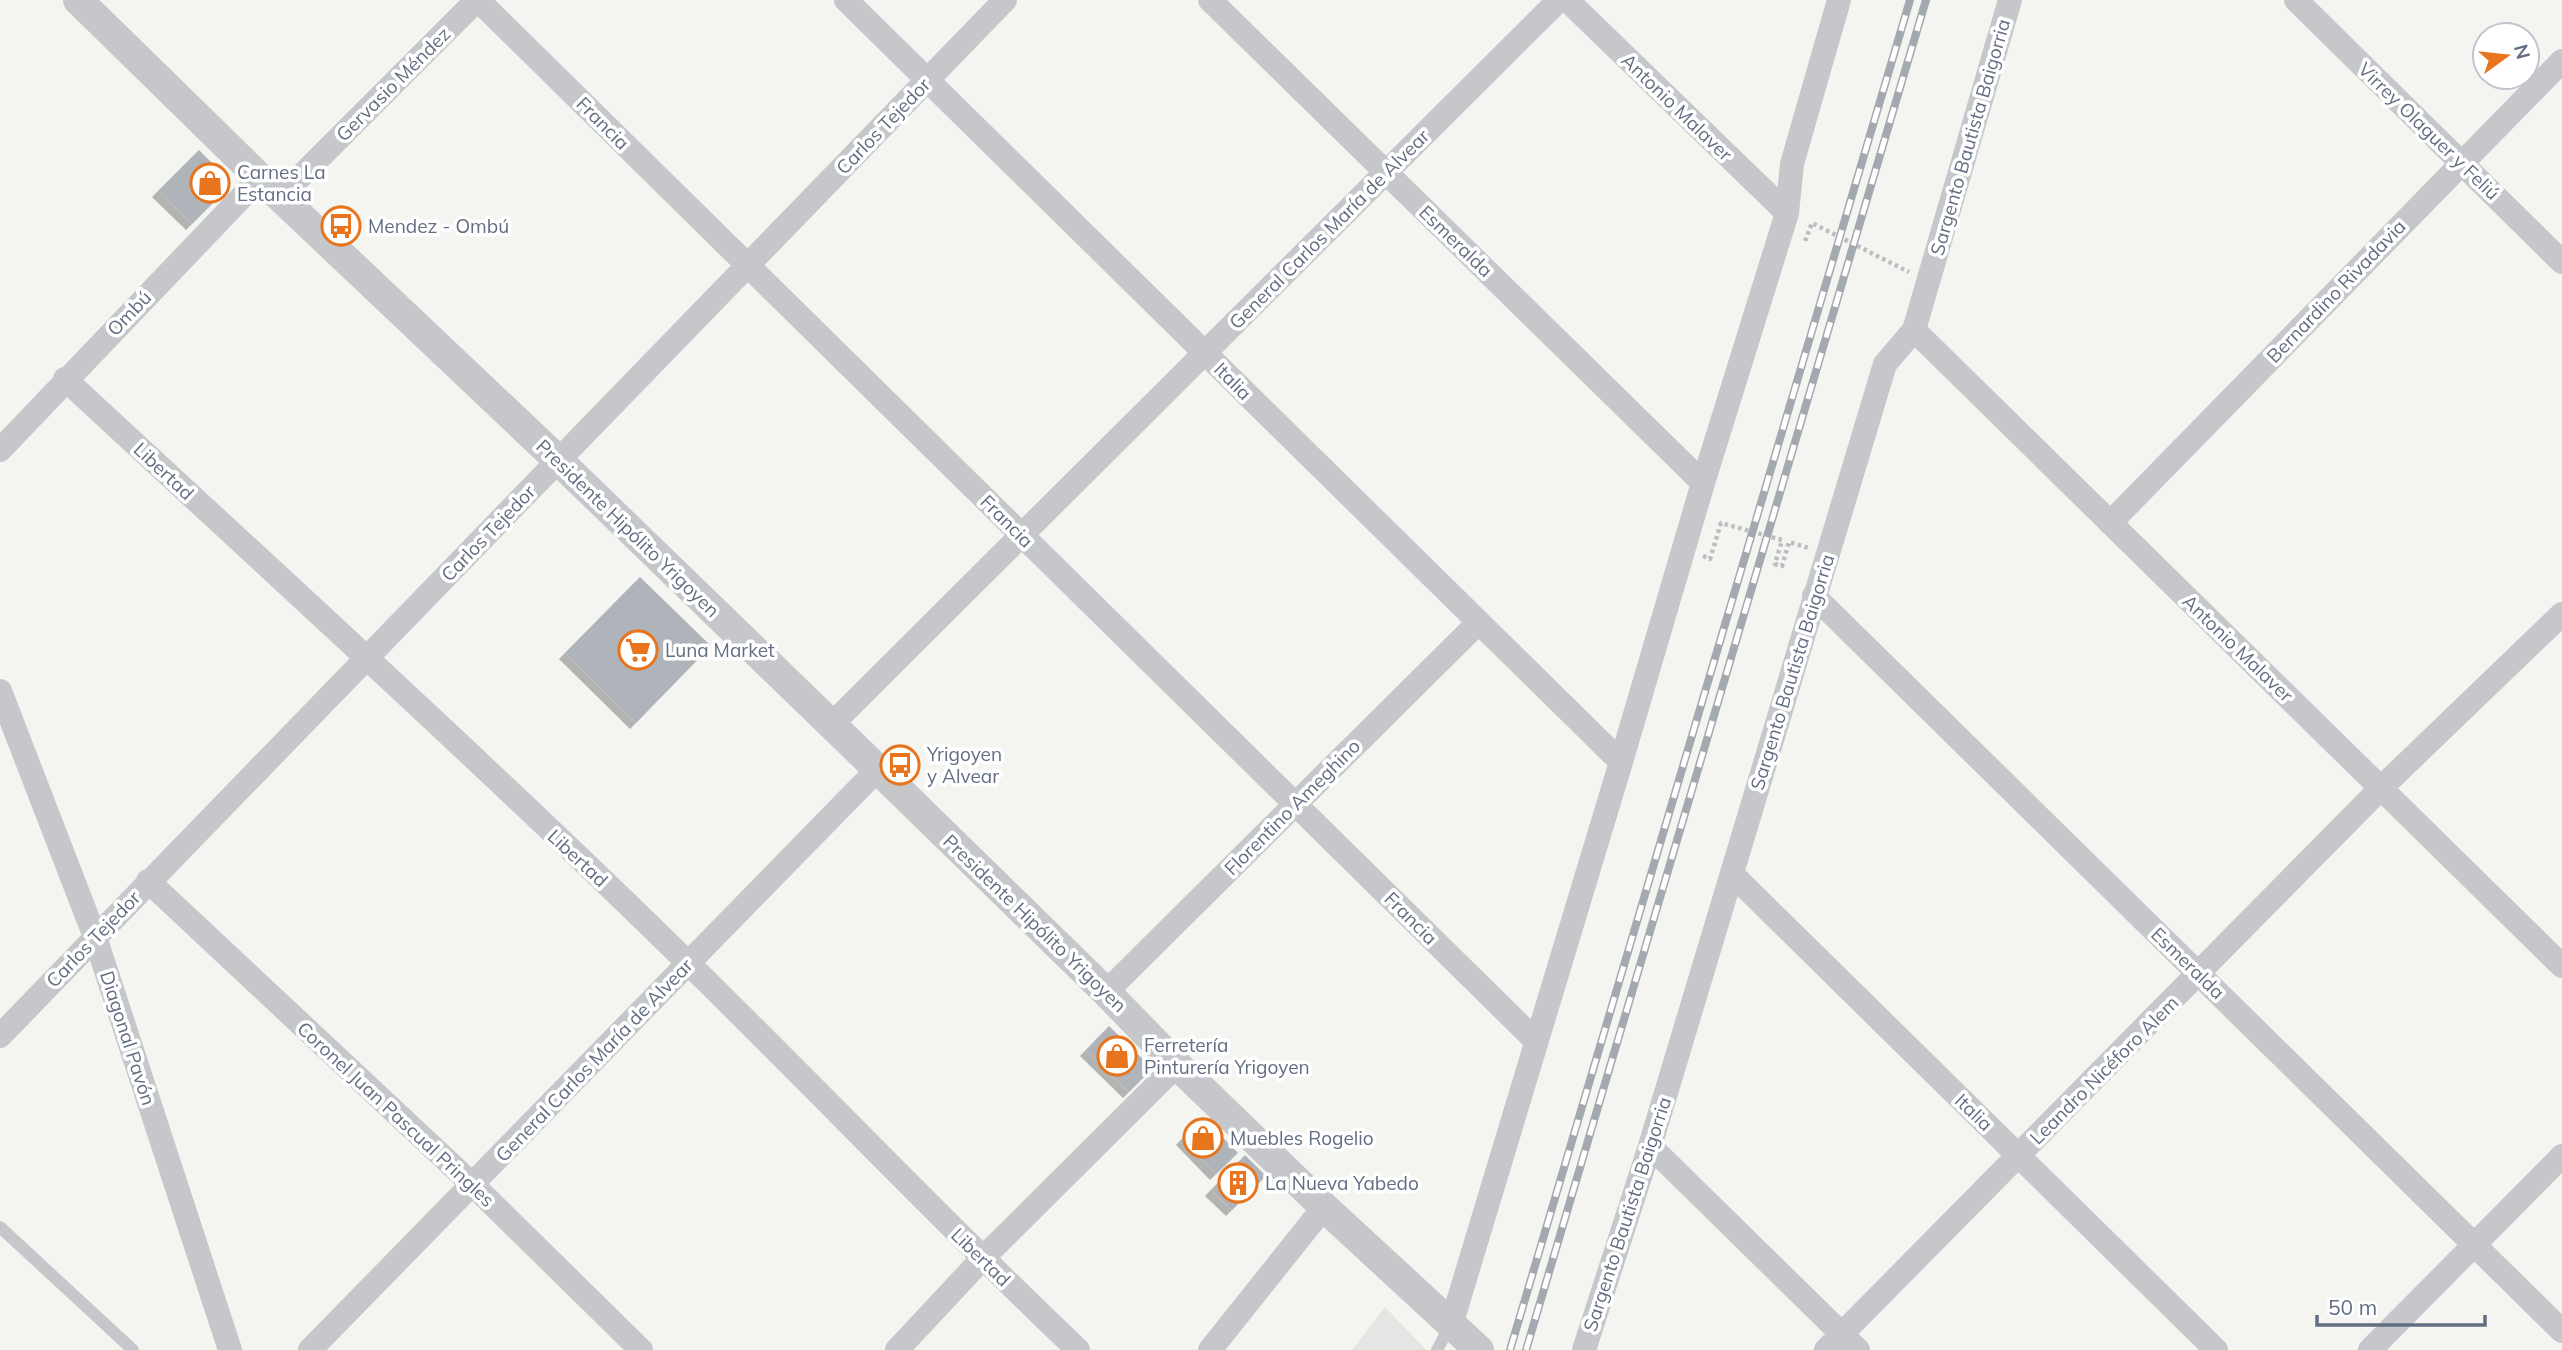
<svg xmlns="http://www.w3.org/2000/svg" width="2562" height="1350" font-family="Mulish,sans-serif">
<style>
.built{fill:#e5e5e4}
.building{fill:#afb4bb;filter:url(#shadow)}
.lines{fill:none;stroke-linecap:round;stroke-linejoin:round}
.path{stroke:#bcbdc0;stroke-width:4.5;stroke-dasharray:3.5 3.5;stroke-linecap:butt}
.service{stroke:#c5c7cb;stroke-width:12}
.minor{stroke:#c5c7cb;stroke-width:24}
.tertiary{stroke:#c5c7cb;stroke-width:30}
.rail-casing{stroke:#a4a8af;stroke-width:8}
.rail{stroke:#fff;stroke-width:5;stroke-dasharray:16;stroke-linecap:butt}
.labels{text-anchor:middle;stroke-width:7;stroke-linejoin:round;paint-order:stroke}
.street-label{font-size:19px;fill:#636e83;stroke:#fff}
.poi-label{font-size:19px;fill:#636e83;stroke:#fff;text-anchor:start}
</style>
<defs>
<filter id="shadow"><feDropShadow dx="-6" dy="6" stdDeviation="0" flood-color="#0004"/></filter>
</defs>
<rect width="100%" height="100%" fill="#f4f5f1"/>
<!-- built -->
<path class="built" d="M1385,1307L1426,1350H1352Z"/>
<!-- building -->
<path class="building" d="M199,150L220,171L226,183L221,195L192,224L158,191Z
M640,577L711,646L636,723L565,653Z
M1109,1026L1147,1063L1146,1075L1129,1092L1086,1050Z
M1203,1117L1238,1153L1216,1174L1182,1139Z
M1245,1155L1266,1176L1232,1210L1211,1190Z"/>
<g class="lines">
<!-- path -->
<path class="path" d="M1805,241L1812,223L1909,272
M1703,556L1710,559L1721,523L1782,540L1775,564L1782,566L1789,542L1809,548"/>
<!-- service -->
<path class="service" d="M0,1227L133,1350
M1437,1350L1450,1326"/>
<!-- minor -->
<path class="minor" d="M478,0L1536,1041
M846,0L1621,762
M1210,0L1703,483
M1567,0L1787,213
M2296,0L2562,262
M280,197L477,0
M1914,330L2562,966
M65,379C274,573 485,764 688,963C819,1091 945,1224 1078,1350
M0,450L260,178
M2110,523L2562,61
M1814,596L2562,1331
M0,691L95,937L230,1350
M831,725L1559,0
M1732,874L2216,1350
M148,881L473,1185L641,1350
M1106,992L1478,623
M0,1036L1005,0
M1650,1146L1858,1350
M1451,1325L1621,762L1703,483L1787,213L1792,164L1839,0
M310,1350L877,770
M897,1350L982,1259L1177,1065
M1210,1350L1324,1207
M1584,1350L1650,1146L1885,364L1914,330L2010,0
M1826,1350L2381,788L2562,614
M2370,1350L2562,1156"/>
<!-- tertiary -->
<path class="tertiary" d="M78,0L260,178L559,461L896,787L1106,992L1177,1065L1324,1207L1479,1350"/>
<!-- rail casing -->
<g class="rail-casing">
<path id="rail" d="M1510,1350L1910,0
M1526,1350L1926,0"/>
</g>
<!-- rail -->
<use href="#rail" class="rail"/>
</g>
<!-- icons -->
<defs>
<g id="shop-ring" transform="scale(2.0125)"><circle r="9.5" fill="#fff" stroke="#e8741d" stroke-width="1.5"/><path d="M-5-2.5h2.3a2.7 3.5 0 0 1 5.4 0H5L5.5 6h-11ZM-1.5-2.5h3a1.5 2.3 0 0 0-3 0Z" fill="#e8741d"/></g>
<g id="bus-ring" transform="scale(2.0125)"><circle r="9.5" fill="#fff" stroke="#e8741d" stroke-width="1.5"/><path d="M-5-6H5V4H4V6H2V4H-2V6H-4V4H-5ZM-3.5-4V0h7V-4ZM-3.5 1.2v1.5H-2V1.2ZM2 1.2v1.5H3.5V1.2Z" fill="#e8741d"/></g>
<g id="supermarket-ring" transform="scale(2.0125)"><circle r="9.5" fill="#fff" stroke="#e8741d" stroke-width="1.5"/><path d="M-6-5.5h2.5l.6 2H6L4.5 2H-2.5L-4.4-4H-6ZM-1.5 3.2a1.3 1.3 0 1 0 .1 0ZM3 3.2a1.3 1.3 0 1 0 .1 0Z" fill="#e8741d"/></g>
<g id="building-ring" transform="scale(2.0125)"><circle r="9.5" fill="#fff" stroke="#e8741d" stroke-width="1.5"/><path d="M-4-6H4V6H1V3H-1V6H-4ZM-2.5-4.3h1.7v1.8h-1.7ZM.8-4.3h1.7v1.8H.8ZM-2.5-1h1.7V.8h-1.7ZM.8-1h1.7V.8H.8Z" fill="#e8741d"/></g>
</defs>
<g fill-rule="evenodd">
<use href="#shop-ring" x="210" y="183"/>
<use href="#bus-ring" x="341" y="226"/>
<use href="#supermarket-ring" x="638" y="650"/>
<use href="#bus-ring" x="900" y="765"/>
<use href="#shop-ring" x="1117" y="1056"/>
<use href="#shop-ring" x="1203" y="1138"/>
<use href="#building-ring" x="1238" y="1183"/>
</g>
<g class="labels">
<!-- street labels -->
<g class="street-label">
<text transform="translate(393 84) rotate(-45)" y="7">Gervasio Méndez</text>
<text transform="translate(1677 107) rotate(44)" y="7">Antonio Malaver</text>
<text transform="translate(603 123) rotate(45)" y="7">Francia</text>
<text transform="translate(883 126) rotate(-46)" y="7">Carlos Tejedor</text>
<text transform="translate(2429 131) rotate(44)" y="7">Virrey Olaguer y Feliú</text>
<text transform="translate(1970 137) rotate(-74)" y="7">Sargento Bautista Baigorria</text>
<text transform="translate(1329 229) rotate(-45)" y="7">General Carlos María de Alvear</text>
<text transform="translate(1456 241) rotate(44)" y="7">Esmeralda</text>
<text transform="translate(2336 291) rotate(-46)" y="7">Bernardino Rivadavia</text>
<text transform="translate(129 313) rotate(-46)" y="7">Ombú</text>
<text transform="translate(1233 381) rotate(45)" y="7">Italia</text>
<text transform="translate(164 471) rotate(43)" y="7">Libertad</text>
<text transform="translate(1007 521) rotate(45)" y="7">Francia</text>
<text transform="translate(628 528) rotate(44)" y="7">Presidente Hipólito Yrigoyen</text>
<text transform="translate(488 533) rotate(-46)" y="7">Carlos Tejedor</text>
<text transform="translate(2238 648) rotate(44)" y="7">Antonio Malaver</text>
<text transform="translate(1792 672) rotate(-73)" y="7">Sargento Bautista Baigorria</text>
<text transform="translate(1292 807) rotate(-45)" y="7">Florentino Ameghino</text>
<text transform="translate(578 858) rotate(43)" y="7">Libertad</text>
<text transform="translate(1411 918) rotate(45)" y="7">Francia</text>
<text transform="translate(1035 923) rotate(44)" y="7">Presidente Hipólito Yrigoyen</text>
<text transform="translate(93 939) rotate(-46)" y="7">Carlos Tejedor</text>
<text transform="translate(2188 963) rotate(44)" y="7">Esmeralda</text>
<text transform="translate(128 1038) rotate(72)" y="7">Diagonal Pavón</text>
<text transform="translate(594 1060) rotate(-46)" y="7">General Carlos María de Alvear</text>
<text transform="translate(2104 1070) rotate(-45)" y="7">Leandro Nicéforo Alem</text>
<text transform="translate(1974 1112) rotate(44)" y="7">Italia</text>
<text transform="translate(396 1114) rotate(43)" y="7">Coronel Juan Pascual Pringles</text>
<text transform="translate(1627 1214) rotate(-72)" y="7">Sargento Bautista Baigorria</text>
<text transform="translate(981 1257) rotate(44)" y="7">Libertad</text>
</g>
<!-- poi labels -->
<g class="poi-label">
<text x="237" y="179">Carnes La<tspan x="237" dy="22">Estancia</tspan></text>
<text x="368" y="233">Mendez - Ombú</text>
<text x="665" y="657">Luna Market</text>
<text x="927" y="761">Yrigoyen<tspan x="927" dy="22">y Alvear</tspan></text>
<text x="1144" y="1052">Ferretería<tspan x="1144" dy="22">Pinturería Yrigoyen</tspan></text>
<text x="1230" y="1145">Muebles Rogelio</text>
<text x="1265" y="1190">La Nueva Yabedo</text>
</g>
</g>
<!-- north arrow -->
<g transform="translate(2506 56) rotate(75)"><circle r="33" fill="#ffffff" stroke="#c1c5cd" stroke-width="2"/>
<path d="M0-5L12 26L0 18L-12 26Z" fill="#e8741d"/>
<text y="-10" font-size="19" font-weight="bold" text-anchor="middle" fill="#636e83">N</text>
</g>
<!-- scale -->
<path d="M2317 1315v10h168v-10" fill="none" stroke="#636e83" stroke-width="3.5"/>
<text x="2328" y="1315" font-size="21" fill="#636e83" stroke="#ffffff" stroke-width="5" paint-order="stroke">50 m</text>
</svg>
